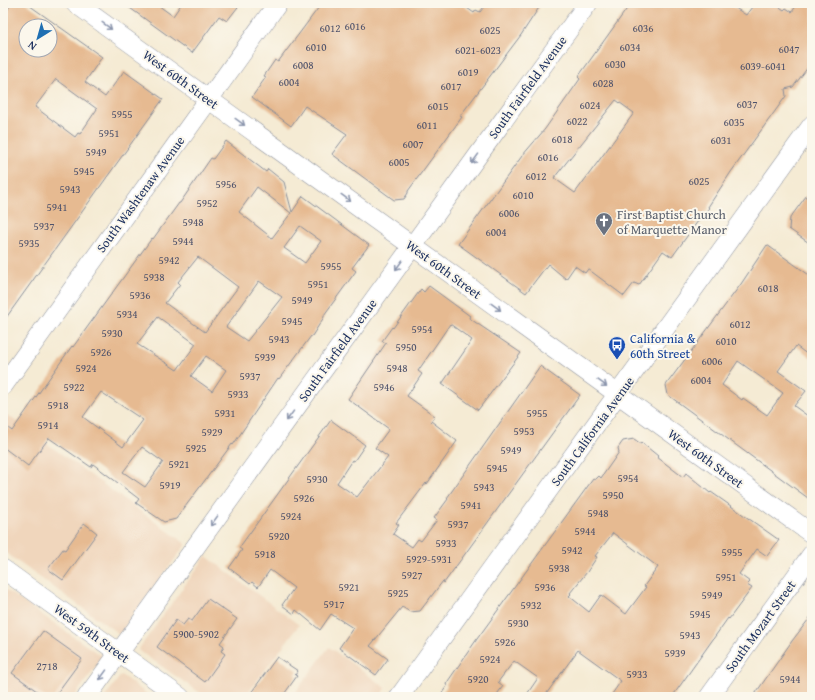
<svg xmlns="http://www.w3.org/2000/svg" width="815" height="700" font-family="'Gentium Book Plus',serif">
<style>
.built{fill:#f0d6bc}
.building{fill:#e6ba91;fill-rule:evenodd}
.lines{fill:none;stroke-linecap:round;stroke-linejoin:round}
.minor-casing{stroke:#888d99;stroke-width:20}
.minor{stroke:#fff;stroke-width:19}
.oneway{stroke:#8d97ae}
.labels{text-anchor:middle;stroke-width:4;stroke-linejoin:round;paint-order:stroke}
.number-label{font-size:11px;fill:#4e526b}
.street-label{font-size:13px;fill:#1b2f5e;stroke:#fbf7ec}
.worship-label{font-size:13px;fill:#5b616d;stroke:#fbf7ec;text-anchor:start}
.transit-label{font-size:13px;fill:#164399;stroke:#fbf7ec;text-anchor:start}
</style>
<rect width="100%" height="100%" fill="#fbf7ec"/>
<filter id="ink" filterUnits="userSpaceOnUse"><feTurbulence type="fractalNoise" baseFrequency=".025" numOctaves="2"/><feDisplacementMap in="SourceGraphic" scale="8" xChannelSelector="R" yChannelSelector="G"/><feConvolveMatrix kernelMatrix="1 2 1 2 8 2 1 2 1" color-interpolation-filters="sRGB"/></filter>
<filter id="wash" filterUnits="userSpaceOnUse"><feTurbulence type="fractalNoise" baseFrequency=".012" numOctaves="4" result="noise"/><feDisplacementMap in="SourceGraphic" scale="16" xChannelSelector="R" yChannelSelector="G"/><feGaussianBlur stdDeviation="0.9" result="paint"/><feColorMatrix in="noise" values="0 0 0 0 0 0 0 0 0 0 0 0 0 0 0 0 0 1.4 0 .05"/><feComposite in="paint" operator="in"/></filter>
<g filter="url(#wash)">
<rect width="100%" height="100%" fill="#f5ebd4"/>
<!-- built -->
<path class="built" d="M3,412L186,544L119,634L3,551Z
M206,556L299,625L245,697H206L138,650Z
M3,588L103,657L74,697H3Z
M329,647L386,688L379,697H292Z
M121,675L151,697H105Z"/>
<g id="blocks">
<!-- building -->
<path class="building" d="M12,3H26L102,57L85,82L105,97L124,71L163,99L3,322V16ZM26,26H50V50H26ZM56,79L97,109L80,134L78,133L75,137L35,107Z
M123,3H155L173,16L182,3H241L227,21L219,16L192,53Z
M322,3H460L474,13L476,10L480,12L487,3H542L521,35L460,116L462,117L408,191V193L404,199L394,200L332,154L347,134L305,106L291,126L252,97L266,77L264,76L275,60L278,62Z
M631,3H728L746,15L755,3H774L784,10L786,8L792,12L798,3H812V62L793,87L785,89L786,96L731,172L710,204L708,207L709,208L698,221L672,257L663,251L639,285L634,283L624,296L588,269L585,273L575,266L566,279L548,264L526,293L458,244L522,156L545,129L580,79L578,77ZM616,100L634,113L575,193L554,178Z
M226,141L266,172L268,169L284,182L292,212L303,196L369,245L352,268L356,271L324,315V317L312,336H311L279,379L278,378L233,445L232,444L176,519L164,522L136,503L139,499L93,464L91,467L49,438L28,466L3,447V424L12,431L72,346L73,347L152,238L153,239L179,203H180L211,158L213,159ZM257,187L291,213L272,238L239,212ZM300,226L321,241L305,263L284,248ZM198,257L238,287L205,332L165,303L180,284L178,282ZM259,281L282,297L247,341L226,327ZM158,317L196,344L177,370L137,344ZM206,356L226,370L212,391L191,376ZM101,392L143,420L123,447L83,417ZM142,447L163,462L145,487L123,472Z
M812,188V245L789,229L790,218Z
M767,245L812,277V358L796,346L778,371L806,391L794,406L812,419V501L668,395L666,385L741,284ZM738,361L783,393L767,415L743,398L742,400L722,385Z
M429,286L470,316L469,318L521,353L478,410L442,384L472,340L450,324L418,371L422,374L407,396L435,416L431,421L457,441L427,484L426,483L396,523L399,525L393,534L412,547L418,539L421,541L437,520L434,518L448,499L447,498L540,366L580,395L444,583L443,581L420,611L410,612L402,607L370,646L388,659L376,675L339,648L353,628L331,614L320,630L296,610L294,614L282,605L294,588L270,570L258,587L252,582L250,584L229,568L242,550L239,548L331,420L365,445L354,461L352,460L337,483L357,497L388,457L375,448L389,429L348,399L386,343L382,341L392,327L393,328L421,289L424,292Z
M634,439L641,444L642,443L658,456L657,457L683,477L686,473L710,493L711,492L779,540L767,556L757,549L739,574L750,582L747,585L752,588L729,619L728,618L672,697H610L621,681L578,650L544,697H525L538,678L514,661L498,682L503,686L495,697H439L447,686L446,684L477,639L593,479L595,480L599,476L601,478L619,452L618,448L623,441ZM613,533L658,567L644,586L646,587L626,614L601,595L589,612L569,596L571,594L570,593L587,572L597,557L595,556Z
M84,523L97,533L63,580L48,569L63,549L65,550Z
M208,599L237,619L220,643L224,646L221,651L225,654L205,682L157,647L176,620L183,625L188,619L192,621Z
M812,615V697H753L792,641Z
M43,631L82,659L54,697H45L12,673Z
M277,657L298,671L295,675L297,676L282,697H248Z"/>
</g>
</g>
<g filter="url(#ink)">
<use href="#blocks" fill-opacity="0" stroke="#888d99" stroke-width="1"/>
<g class="lines">
<!-- minor casing -->
<g class="minor-casing">
<path id="minor" d="M75,3L812,534
M3,386L278,3
M3,569L180,697
M87,697L588,3
M399,697L812,125
M709,697L812,554"/>
</g>
<!-- minor -->
<use href="#minor" class="minor"/>
</g>
<!-- one-way arrows -->
<defs><path id="oneway-shaft" d="M-6 0H5M1.5-3L5.5 0L1.5 3" fill="none" stroke-width="1.6" stroke-linecap="round" stroke-linejoin="round"/></defs>
<g class="oneway">
<use href="#oneway-shaft" transform="translate(107 26) rotate(36)"/>
<use href="#oneway-shaft" transform="translate(240 122) rotate(36)"/>
<use href="#oneway-shaft" transform="translate(475 159) rotate(126)"/>
<use href="#oneway-shaft" transform="translate(346 198) rotate(36)"/>
<use href="#oneway-shaft" transform="translate(399 265) rotate(126)"/>
<use href="#oneway-shaft" transform="translate(496 307) rotate(36)"/>
<use href="#oneway-shaft" transform="translate(602 383) rotate(36)"/>
<use href="#oneway-shaft" transform="translate(290 416) rotate(126)"/>
<use href="#oneway-shaft" transform="translate(214 521) rotate(126)"/>
<use href="#oneway-shaft" transform="translate(103 675) rotate(126)"/>
</g>
</g>
<!-- icons -->
<defs>
<g id="church-pin" transform="scale(0.9)"><path d="M0 17L-7.5 6A9.5 9.5 0 1 1 7.5 6Z" fill="#6b7280" stroke="#fbf7ec"/><path d="M-1.2-6h2.4v3.5h3.3v2.4h-3.3V6h-2.4V-.1h-3.3v-2.4h3.3Z" fill="#fff"/></g>
<g id="bus-pin" transform="scale(0.9)"><path d="M0 17L-7.5 6A9.5 9.5 0 1 1 7.5 6Z" fill="#1a4fb4" stroke="#fbf7ec"/><path d="M-5-6H5V4H4V6H2V4H-2V6H-4V4H-5ZM-3.5-4V0h7V-4ZM-3.5 1.2v1.5H-2V1.2ZM2 1.2v1.5H3.5V1.2Z" fill="#fff"/></g>
</defs>
<g fill-rule="evenodd">
<use href="#church-pin" x="604" y="221"/>
<use href="#bus-pin" x="617" y="345"/>
</g>
<g class="labels">
<!-- number labels -->
<g class="number-label">
<text x="355" y="30">6016</text>
<text x="330" y="32">6012</text>
<text x="643" y="32">6036</text>
<text x="490" y="34">6025</text>
<text x="316" y="51">6010</text>
<text x="630" y="51">6034</text>
<text x="789" y="53">6047</text>
<text x="478" y="54">6021-6023</text>
<text x="615" y="68">6030</text>
<text x="303" y="69">6008</text>
<text x="763" y="70">6039-6041</text>
<text x="468" y="76">6019</text>
<text x="289" y="86">6004</text>
<text x="603" y="87">6028</text>
<text x="451" y="90">6017</text>
<text x="747" y="108">6037</text>
<text x="590" y="109">6024</text>
<text x="438" y="110">6015</text>
<text x="122" y="118">5955</text>
<text x="577" y="125">6022</text>
<text x="734" y="126">6035</text>
<text x="427" y="129">6011</text>
<text x="109" y="137">5951</text>
<text x="562" y="143">6018</text>
<text x="721" y="144">6031</text>
<text x="413" y="148">6007</text>
<text x="96" y="156">5949</text>
<text x="548" y="161">6016</text>
<text x="399" y="166">6005</text>
<text x="84" y="175">5945</text>
<text x="536" y="180">6012</text>
<text x="699" y="185">6025</text>
<text x="226" y="188">5956</text>
<text x="70" y="193">5943</text>
<text x="523" y="199">6010</text>
<text x="207" y="207">5952</text>
<text x="57" y="211">5941</text>
<text x="509" y="217">6006</text>
<text x="193" y="226">5948</text>
<text x="44" y="230">5937</text>
<text x="496" y="236">6004</text>
<text x="183" y="245">5944</text>
<text x="29" y="247">5935</text>
<text x="169" y="264">5942</text>
<text x="331" y="270">5955</text>
<text x="154" y="281">5938</text>
<text x="318" y="288">5951</text>
<text x="768" y="292">6018</text>
<text x="140" y="299">5936</text>
<text x="302" y="304">5949</text>
<text x="127" y="318">5934</text>
<text x="292" y="325">5945</text>
<text x="740" y="328">6012</text>
<text x="422" y="333">5954</text>
<text x="112" y="337">5930</text>
<text x="279" y="343">5943</text>
<text x="726" y="345">6010</text>
<text x="406" y="351">5950</text>
<text x="101" y="356">5926</text>
<text x="265" y="361">5939</text>
<text x="712" y="365">6006</text>
<text x="86" y="372">5924</text>
<text x="397" y="372">5948</text>
<text x="250" y="380">5937</text>
<text x="701" y="384">6004</text>
<text x="74" y="391">5922</text>
<text x="384" y="391">5946</text>
<text x="238" y="398">5933</text>
<text x="58" y="409">5918</text>
<text x="225" y="417">5931</text>
<text x="537" y="417">5955</text>
<text x="48" y="429">5914</text>
<text x="524" y="435">5953</text>
<text x="212" y="436">5929</text>
<text x="196" y="452">5925</text>
<text x="511" y="454">5949</text>
<text x="179" y="468">5921</text>
<text x="497" y="472">5945</text>
<text x="628" y="482">5954</text>
<text x="317" y="483">5930</text>
<text x="170" y="489">5919</text>
<text x="484" y="491">5943</text>
<text x="613" y="499">5950</text>
<text x="304" y="502">5926</text>
<text x="471" y="509">5941</text>
<text x="598" y="517">5948</text>
<text x="291" y="520">5924</text>
<text x="458" y="528">5937</text>
<text x="585" y="535">5944</text>
<text x="279" y="540">5920</text>
<text x="446" y="547">5933</text>
<text x="572" y="554">5942</text>
<text x="732" y="556">5955</text>
<text x="265" y="558">5918</text>
<text x="429" y="563">5929-5931</text>
<text x="559" y="572">5938</text>
<text x="412" y="579">5927</text>
<text x="726" y="581">5951</text>
<text x="349" y="591">5921</text>
<text x="545" y="591">5936</text>
<text x="398" y="597">5925</text>
<text x="712" y="599">5949</text>
<text x="334" y="608">5917</text>
<text x="531" y="609">5932</text>
<text x="700" y="618">5945</text>
<text x="518" y="627">5930</text>
<text x="196" y="638">5900-5902</text>
<text x="690" y="639">5943</text>
<text x="505" y="646">5926</text>
<text x="675" y="657">5939</text>
<text x="490" y="663">5924</text>
<text x="47" y="670">2718</text>
<text x="637" y="678">5933</text>
<text x="478" y="683">5920</text>
<text x="790" y="683">5944</text>
</g>
<!-- street labels -->
<g class="street-label">
<text transform="translate(181 79) rotate(36)" y="5">West 60th Street</text>
<text transform="translate(527 87) rotate(-54)" y="5">South Fairfield Avenue</text>
<text transform="translate(140 194) rotate(-54)" y="5">South Washtenaw Avenue</text>
<text transform="translate(444 269) rotate(36)" y="5">West 60th Street</text>
<text transform="translate(337 350) rotate(-54)" y="5">South Fairfield Avenue</text>
<text transform="translate(592 431) rotate(-54)" y="5">South California Avenue</text>
<text transform="translate(706 458) rotate(36)" y="5">West 60th Street</text>
<text transform="translate(760 626) rotate(-54)" y="5">South Mozart Street</text>
<text transform="translate(92 633) rotate(36)" y="5">West 59th Street</text>
</g>
<!-- worship labels -->
<g class="worship-label">
<text x="617" y="219">First Baptist Church<tspan x="617" dy="15">of Marquette Manor</tspan></text>
</g>
<!-- transit labels -->
<g class="transit-label">
<text x="630" y="343">California &amp;<tspan x="630" dy="15">60th Street</tspan></text>
</g>
</g>
<!-- margin -->
<rect width="815" height="700" fill="none" stroke="#fbf7ec" stroke-width="16"/>
<!-- north arrow -->
<g transform="translate(38 38) rotate(217)"><circle r="19" fill="#fbf7ec" stroke="#a1a7b3"/>
<path d="M0-3L7 15L0 10L-7 15Z" fill="#1f6fb2"/>
<text y="-6" font-size="11" font-weight="bold" text-anchor="middle" fill="#1b2f5e">N</text>
</g>
</svg>
